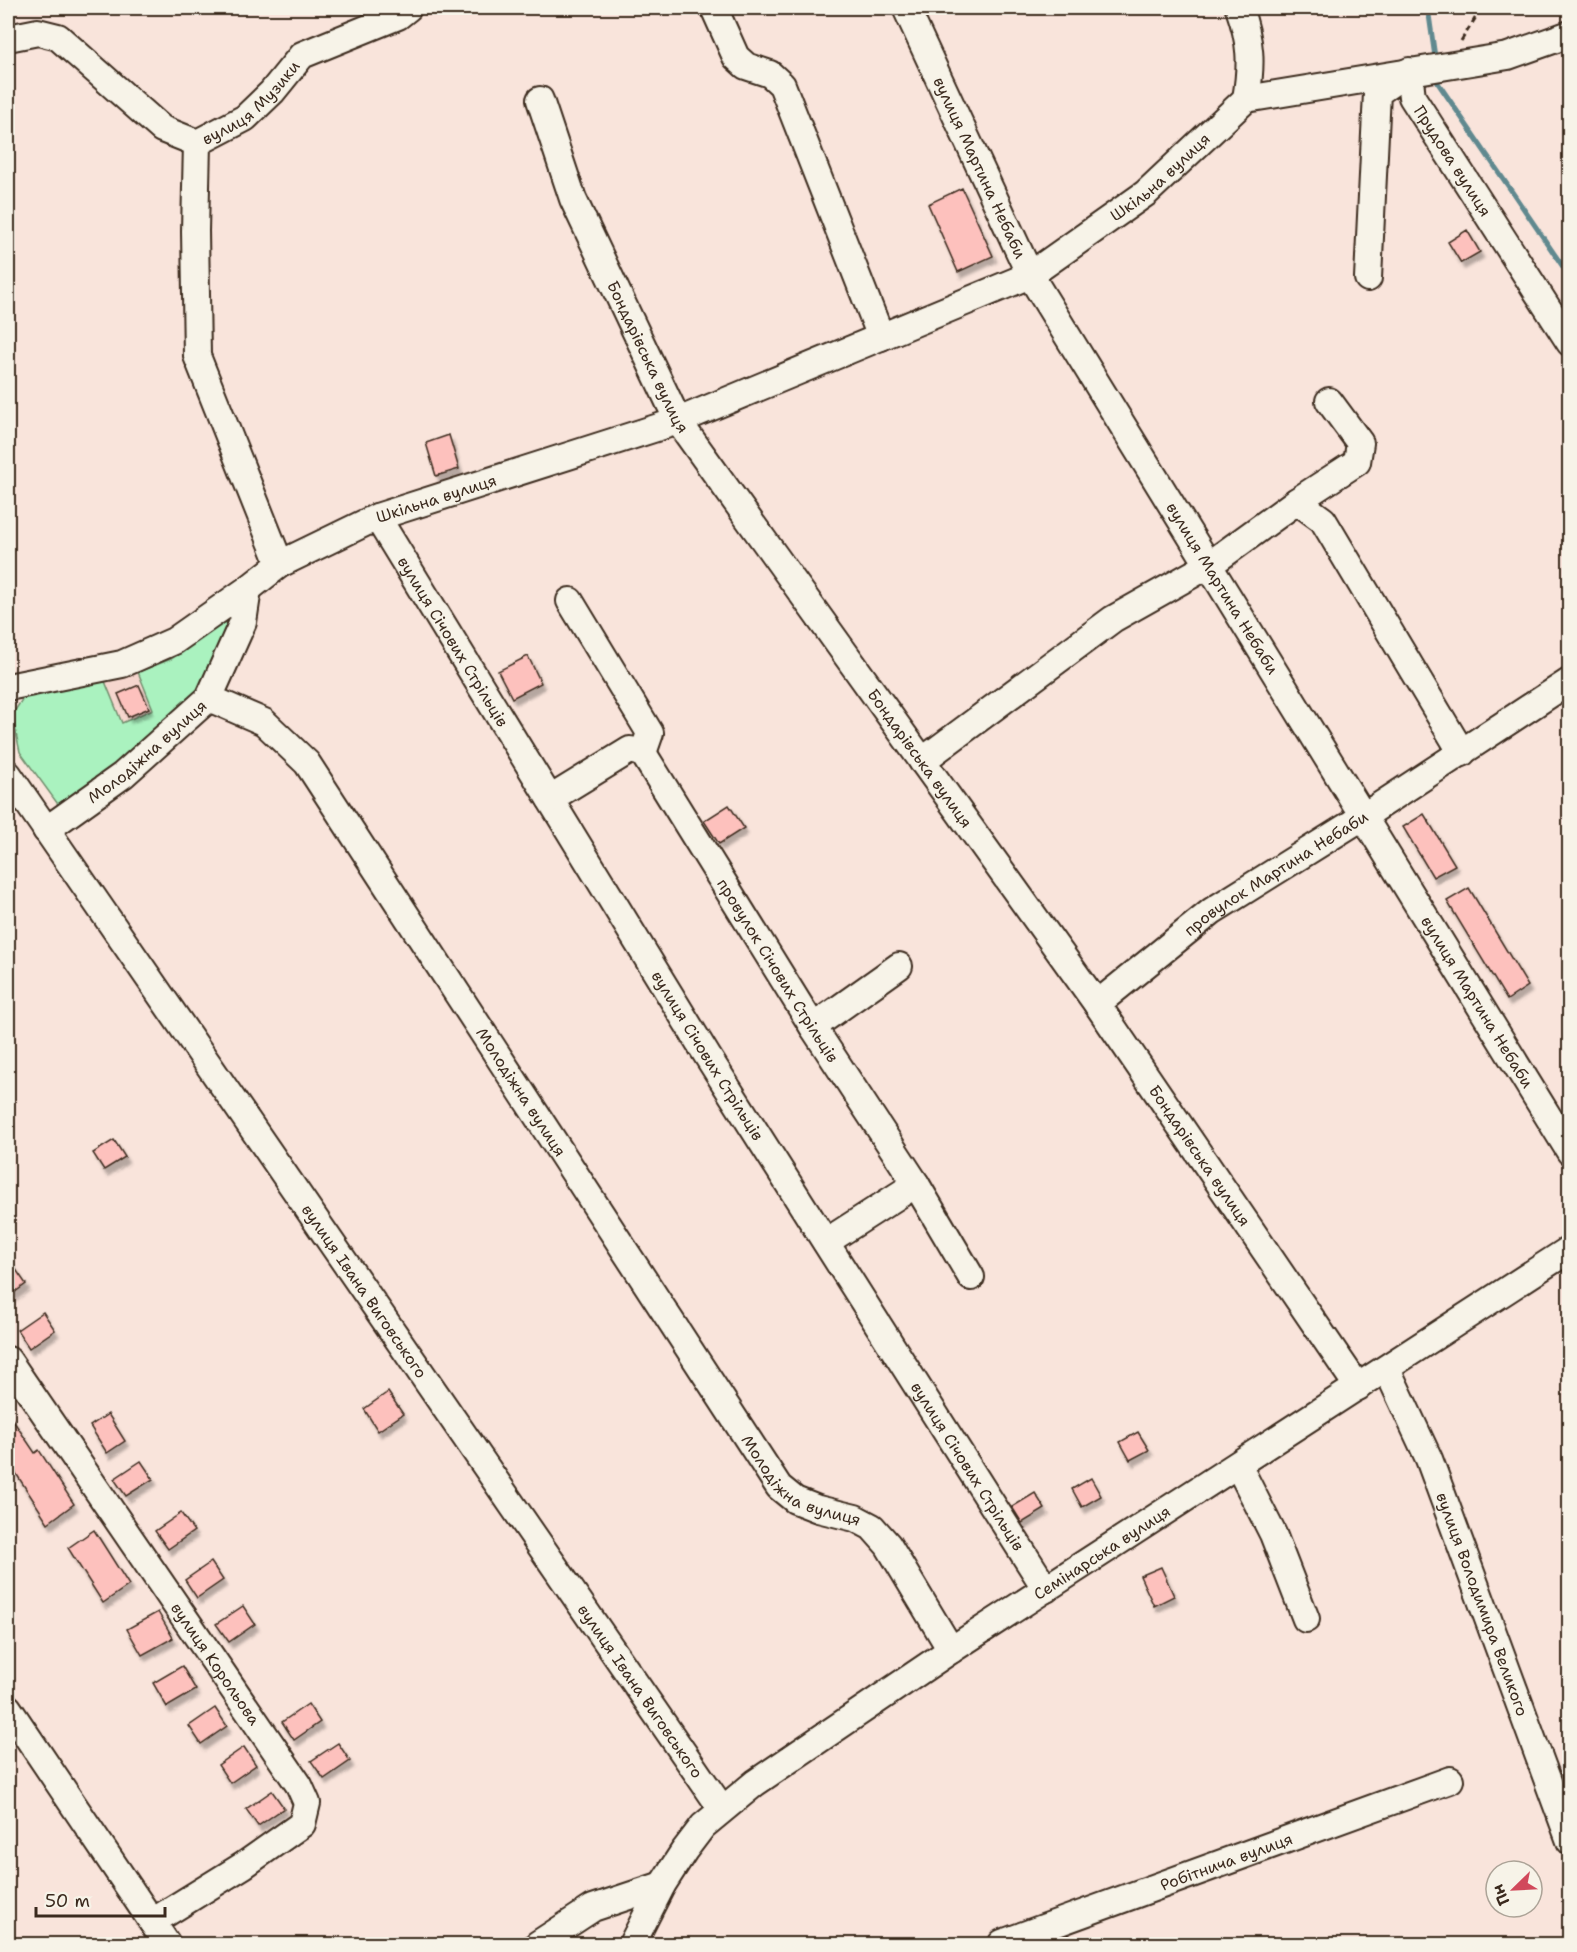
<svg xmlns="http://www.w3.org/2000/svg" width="1577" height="1952" font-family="'Shantell Sans',sans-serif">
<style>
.built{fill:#f6d6ce}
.green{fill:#aaf2bf;stroke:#728e6e;stroke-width:1.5}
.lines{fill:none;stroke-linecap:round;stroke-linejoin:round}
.stream{stroke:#61898f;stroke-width:5}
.building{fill:#fdc1bd;stroke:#3b2a1e;stroke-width:1.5;filter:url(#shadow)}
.minor-casing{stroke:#3b2a1e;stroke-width:30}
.path{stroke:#3b2a1e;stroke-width:3;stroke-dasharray:6 4.5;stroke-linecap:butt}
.minor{stroke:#f7f3e8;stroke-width:26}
.labels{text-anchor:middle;stroke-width:4.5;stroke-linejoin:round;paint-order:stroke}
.street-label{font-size:16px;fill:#3b2a1e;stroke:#f7f3e8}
</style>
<defs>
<filter id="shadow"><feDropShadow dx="3.5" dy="6" stdDeviation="1.5" flood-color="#0004"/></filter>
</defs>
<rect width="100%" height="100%" fill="#f9e4db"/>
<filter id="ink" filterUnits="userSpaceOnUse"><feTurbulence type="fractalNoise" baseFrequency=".0167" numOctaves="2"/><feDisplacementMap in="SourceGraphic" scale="12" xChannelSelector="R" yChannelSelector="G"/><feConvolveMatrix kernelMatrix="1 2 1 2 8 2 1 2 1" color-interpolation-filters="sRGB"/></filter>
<g filter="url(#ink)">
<!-- built -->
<path class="built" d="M138,672L153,709L122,723L104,679Z"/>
<!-- green -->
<path class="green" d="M236,607L212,678L102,781L60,807L20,752L12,715L23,698L104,679L122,723L153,709L138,672L171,659L202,638Z"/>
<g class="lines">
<!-- stream -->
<path class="stream" d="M1428,8L1435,57
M1438,83L1570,277"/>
</g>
<!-- building -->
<path class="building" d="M962,188L993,256L958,272L928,204Z
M1467,230L1480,252L1461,263L1448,242Z
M449,435L459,469L436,476L426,443Z
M528,656L541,683L512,698L498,671Z
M139,685L149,708L128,717L118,694Z
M729,805L744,828L719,844L704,821Z
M1424,814L1455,865L1433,877L1403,827Z
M1469,888L1528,986L1507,1000L1447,901Z
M114,1140L125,1157L104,1170L93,1153Z
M8,1258L26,1284L8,1297Z
M43,1312L55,1330L29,1348L17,1330Z
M388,1392L403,1414L378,1431L364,1409Z
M8,1413L35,1453L39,1450L74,1504L48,1523L8,1461Z
M108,1414L125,1441L107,1453L90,1426Z
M1138,1432L1149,1450L1130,1460L1120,1442Z
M141,1461L153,1479L126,1496L114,1479Z
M1091,1478L1101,1496L1082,1507L1072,1489Z
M1035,1493L1045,1509L1022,1523L1012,1507Z
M181,1513L194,1531L168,1549L155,1531Z
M94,1530L129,1585L103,1603L68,1548Z
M211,1562L223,1580L197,1598L185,1580Z
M1161,1567L1174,1596L1154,1606L1140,1576Z
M243,1606L255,1624L229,1642L216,1624Z
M158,1612L173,1638L142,1655L127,1629Z
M182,1666L196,1690L167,1707L153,1683Z
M308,1704L320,1722L294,1740L282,1722Z
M215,1708L227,1726L201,1744L189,1726Z
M338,1743L350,1761L324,1779L311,1761Z
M244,1747L256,1765L230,1783L218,1765Z
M272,1791L284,1808L258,1826L246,1809Z"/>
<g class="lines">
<!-- minor casing -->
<g class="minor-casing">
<g id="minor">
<path d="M714,8L736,57L746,66L770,74L782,85L881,337"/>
<path id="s1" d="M906,8L1030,275L1570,1152"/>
<path d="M1239,8C1251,42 1252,63 1246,99"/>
<path id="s2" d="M8,38L38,32L58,37L162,129L197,143L245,118L272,92L302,55L398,16L408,8"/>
<path id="s3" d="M540,100L573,199L678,421L1097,1004L1358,1387"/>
<path d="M197,143L195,231L197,356L280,564"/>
<path id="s4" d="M1368,278L1377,93L1409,71L1412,97L1570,343"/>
<path d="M1297,501L1323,520L1462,753"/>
<path id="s5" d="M377,517L708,1057L1046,1589"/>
<path d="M570,601L650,733L643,753"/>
<path id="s6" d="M8,687L122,664L174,641L248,589L280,564L377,517L678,421L1030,275L1146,193L1246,99L1508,56L1570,34"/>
<path id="s7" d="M209,698L264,722L307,763L779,1487L795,1500L818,1509L855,1518L872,1527L888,1545L951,1650"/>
<path d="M922,761L1113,619L1209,565L1297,501L1357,462L1360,443L1329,401"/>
<path id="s8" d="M8,774L722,1809"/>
<path id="s9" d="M550,799L630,750L643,753L813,1027L916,1184L826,1242"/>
<path id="s10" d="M46,830L123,775L209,698L243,622L248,589"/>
<path id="s11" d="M1097,1004L1212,911L1364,816L1570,681"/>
<path d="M813,1027L899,966"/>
<path d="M916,1184L971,1277"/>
<path id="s12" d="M8,1360L299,1785L307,1803L302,1824L244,1865L152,1922"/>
<path id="s13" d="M1387,1369L1429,1459L1570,1841"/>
<path d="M1238,1465L1273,1534L1306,1619"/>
<path d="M8,1708L167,1944"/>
<path d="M538,1944L593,1908L662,1885"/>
<path id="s14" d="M632,1944L662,1885L684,1851L703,1826L755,1783L951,1650L1570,1249"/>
<path id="s15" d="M1003,1944L1002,1943L1450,1780"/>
</g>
</g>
<!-- path -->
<path class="path" d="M1569,8H1570
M1461,41L1481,9L1485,8"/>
<!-- minor -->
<use href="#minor" class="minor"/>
</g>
</g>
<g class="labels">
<!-- street labels -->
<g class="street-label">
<text dy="6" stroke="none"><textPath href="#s2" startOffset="296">вулиця Музики</textPath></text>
<text dy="6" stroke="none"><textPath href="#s4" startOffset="326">Прудова вулиця</textPath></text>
<text dy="6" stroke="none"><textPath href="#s1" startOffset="176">вулиця Мартина Небаби</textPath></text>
<text dy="6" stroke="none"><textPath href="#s6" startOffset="1272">Шкільна вулиця</textPath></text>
<text dy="6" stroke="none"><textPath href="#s3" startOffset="279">Бондарівська вулиця</textPath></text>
<text dy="6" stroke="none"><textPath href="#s6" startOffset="474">Шкільна вулиця</textPath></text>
<text dy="6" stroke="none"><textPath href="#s1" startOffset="662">вулиця Мартина Небаби</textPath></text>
<text dy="6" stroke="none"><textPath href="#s5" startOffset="146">вулиця Січових Стрільців</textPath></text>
<text dy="6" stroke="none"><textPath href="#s10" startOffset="128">Молодіжна вулиця</textPath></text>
<text dy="6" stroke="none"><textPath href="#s3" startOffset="765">Бондарівська вулиця</textPath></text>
<text dy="6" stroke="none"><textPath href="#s11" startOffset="222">провулок Мартина Небаби</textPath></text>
<text dy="6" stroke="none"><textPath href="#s9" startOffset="363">провулок Січових Стрільців</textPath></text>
<text dy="6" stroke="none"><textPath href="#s1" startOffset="1148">вулиця Мартина Небаби</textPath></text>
<text dy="6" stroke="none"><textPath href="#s5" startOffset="632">вулиця Січових Стрільців</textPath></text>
<text dy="6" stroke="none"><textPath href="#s7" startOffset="512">Молодіжна вулиця</textPath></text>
<text dy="6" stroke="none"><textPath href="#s3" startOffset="1251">Бондарівська вулиця</textPath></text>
<text dy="6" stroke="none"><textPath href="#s8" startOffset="628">вулиця Івана Виговського</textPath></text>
<text dy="6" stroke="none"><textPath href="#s5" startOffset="1118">вулиця Січових Стрільців</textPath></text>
<text dy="6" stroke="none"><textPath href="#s7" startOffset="998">Молодіжна вулиця</textPath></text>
<text dy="6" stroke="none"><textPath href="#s14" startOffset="622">Семінарська вулиця</textPath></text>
<text dy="6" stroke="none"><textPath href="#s13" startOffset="254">вулиця Володимира Великого</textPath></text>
<text dy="6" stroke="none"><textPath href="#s12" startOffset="368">вулиця Корольова</textPath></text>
<text dy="6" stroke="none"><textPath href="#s8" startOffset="1114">вулиця Івана Виговського</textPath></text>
<text dy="6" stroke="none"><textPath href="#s15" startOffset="240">Робітнича вулиця</textPath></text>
</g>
</g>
<!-- margin -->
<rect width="1577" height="1952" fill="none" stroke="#f7f3e8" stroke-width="30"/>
<rect x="15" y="15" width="1547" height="1922" fill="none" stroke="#3b2a1e" stroke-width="2" filter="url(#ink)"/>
<!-- north arrow -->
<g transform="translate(1514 1889) rotate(246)"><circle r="28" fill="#f7f3e8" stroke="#aca397" stroke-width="1.5"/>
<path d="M0-4.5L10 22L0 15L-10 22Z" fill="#d1495b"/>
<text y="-9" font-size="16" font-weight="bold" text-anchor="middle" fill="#3b2a1e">Пн</text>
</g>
<!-- scale -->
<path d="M36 1907v9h129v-9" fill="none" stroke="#3b2a1e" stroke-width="3"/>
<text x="45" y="1907" font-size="18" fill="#3b2a1e" stroke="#f7f3e8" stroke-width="4.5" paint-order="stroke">50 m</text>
</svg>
